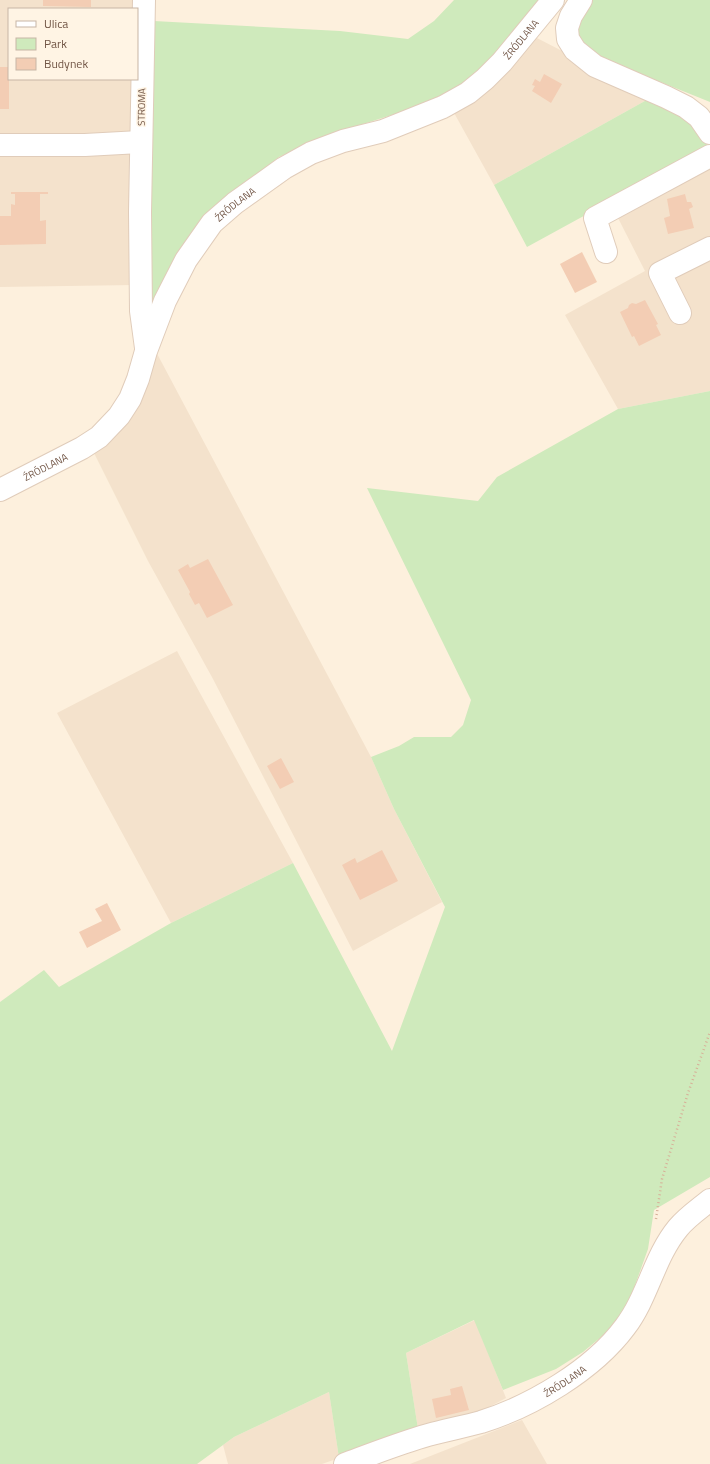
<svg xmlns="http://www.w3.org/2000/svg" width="710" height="1464" font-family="'Titillium Web',sans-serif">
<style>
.residential{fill:#f4e2cc}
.green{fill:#cfeabc}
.building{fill:#f3cdb4}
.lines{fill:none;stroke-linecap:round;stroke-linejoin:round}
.minor-casing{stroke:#e0ccba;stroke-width:24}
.path{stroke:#d7b098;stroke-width:2.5;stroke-dasharray:1 3;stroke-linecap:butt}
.minor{stroke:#fff;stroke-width:22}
.labels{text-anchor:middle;stroke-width:3;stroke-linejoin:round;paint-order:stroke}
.street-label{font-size:10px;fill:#725646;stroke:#fff4e4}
</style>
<rect width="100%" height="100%" fill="#fdf0dd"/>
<!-- residential -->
<path class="residential" d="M0,0H134V9H9V79H134V285L0,287Z
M531,35L652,97L494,185L453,111Z
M710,164V391L618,409L565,315L645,271L617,216Z
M153,346L371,757L394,809L442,902L353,951L213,679L148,561L92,449Z
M177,651L293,863L171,923L57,713Z
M475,1320L506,1398L474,1415L418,1429L406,1353Z
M329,1392L339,1458L322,1464H228L223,1445L234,1437Z
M522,1420L547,1464H410Z"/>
<!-- green -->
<path class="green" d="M454,0H546L489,66L436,101L322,137L279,157L215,208L148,321L154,21L340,31L408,39L434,21Z
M590,0H710V102L586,52L575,36L576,22Z
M652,97L703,131L708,148L527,247L494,185Z
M710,391V1177L654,1210L648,1249L629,1302L613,1327L583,1352L556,1369L503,1390L474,1320L406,1353L418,1429L339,1458L329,1392L234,1437L197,1464H0V1002L44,970L59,987L171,923L293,863L392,1051L445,907L394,809L371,757L399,746L414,737H451L463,725L471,700L367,488L478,501L497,477L618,409Z"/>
<!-- building -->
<path class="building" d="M43,0H91V7L43,6Z
M0,67H9V109H0Z
M544,74L562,84L551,103L532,91L535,86L532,85L535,79L540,82Z
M11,192H48V194H40V221L46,220V244L0,245V216H11V204L15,205V194H11Z
M685,194L687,202H691L693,207L689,209L694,228L668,234L664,218L670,216L667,199Z
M582,252L597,282L575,293L560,264Z
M645,300L658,324L656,325L661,335L639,346L634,336L632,337L620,312L628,308L629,305L632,303L636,304Z
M208,559L233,605L207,618L199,603L195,605L189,594L190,592L178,570L188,564L190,568Z
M281,758L294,782L280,789L267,766Z
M382,850L398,881L360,900L342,865L355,858L357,863Z
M107,903L121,930L87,948L79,932L102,921L95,909Z
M462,1386L469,1410L436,1418L432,1399L451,1395L450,1389Z"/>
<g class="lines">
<!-- minor casing -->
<g class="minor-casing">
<g id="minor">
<path d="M144,0L140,212L141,311L146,348"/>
<path d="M581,0L571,16L567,28L568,39L575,50L595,66L666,97L686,107L699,117L710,133"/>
<path d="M0,145H85L140,142"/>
<path d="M606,252L595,218L710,156"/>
<path d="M680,313L660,273L710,248"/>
<path id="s1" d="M0,490L82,448L99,437L119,416L130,399L138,379L146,351L165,301L186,260L212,223L235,203L284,168L311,153L343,141L383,131L443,107L468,93L485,79L502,62L553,0"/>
<path id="s2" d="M345,1464C372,1454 400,1443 428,1435C445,1430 463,1427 481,1422C532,1406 593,1370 625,1327C648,1297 654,1257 678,1228C687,1217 699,1209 710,1200"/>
</g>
</g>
<!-- path -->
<path class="path" d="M656,1219L662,1179L688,1093L710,1032"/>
<!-- minor -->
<use href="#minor" class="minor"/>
</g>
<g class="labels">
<!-- street labels -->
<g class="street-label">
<text dy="4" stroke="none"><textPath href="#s1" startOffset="723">ŹRÓDLANA</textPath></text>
<text transform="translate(141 107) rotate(-89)" y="4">STROMA</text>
<text dy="4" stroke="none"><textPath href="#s1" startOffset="387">ŹRÓDLANA</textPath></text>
<text dy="4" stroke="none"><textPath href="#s1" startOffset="51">ŹRÓDLANA</textPath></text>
<text dy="4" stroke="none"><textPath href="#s2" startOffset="236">ŹRÓDLANA</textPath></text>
</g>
</g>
<!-- legend -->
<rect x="8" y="8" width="130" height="72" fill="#fff4e4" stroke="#c7b5a5"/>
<rect x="16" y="21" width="20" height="6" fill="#ffffff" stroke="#c7b5a5"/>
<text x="44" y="28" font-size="12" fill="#725646">Ulica</text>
<rect x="16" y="38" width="20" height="12" fill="#cfeabc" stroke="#c7b5a5"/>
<text x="44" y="48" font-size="12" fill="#725646">Park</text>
<rect x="16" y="58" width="20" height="12" fill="#f3cdb4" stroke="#c7b5a5"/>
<text x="44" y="68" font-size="12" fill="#725646">Budynek</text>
</svg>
